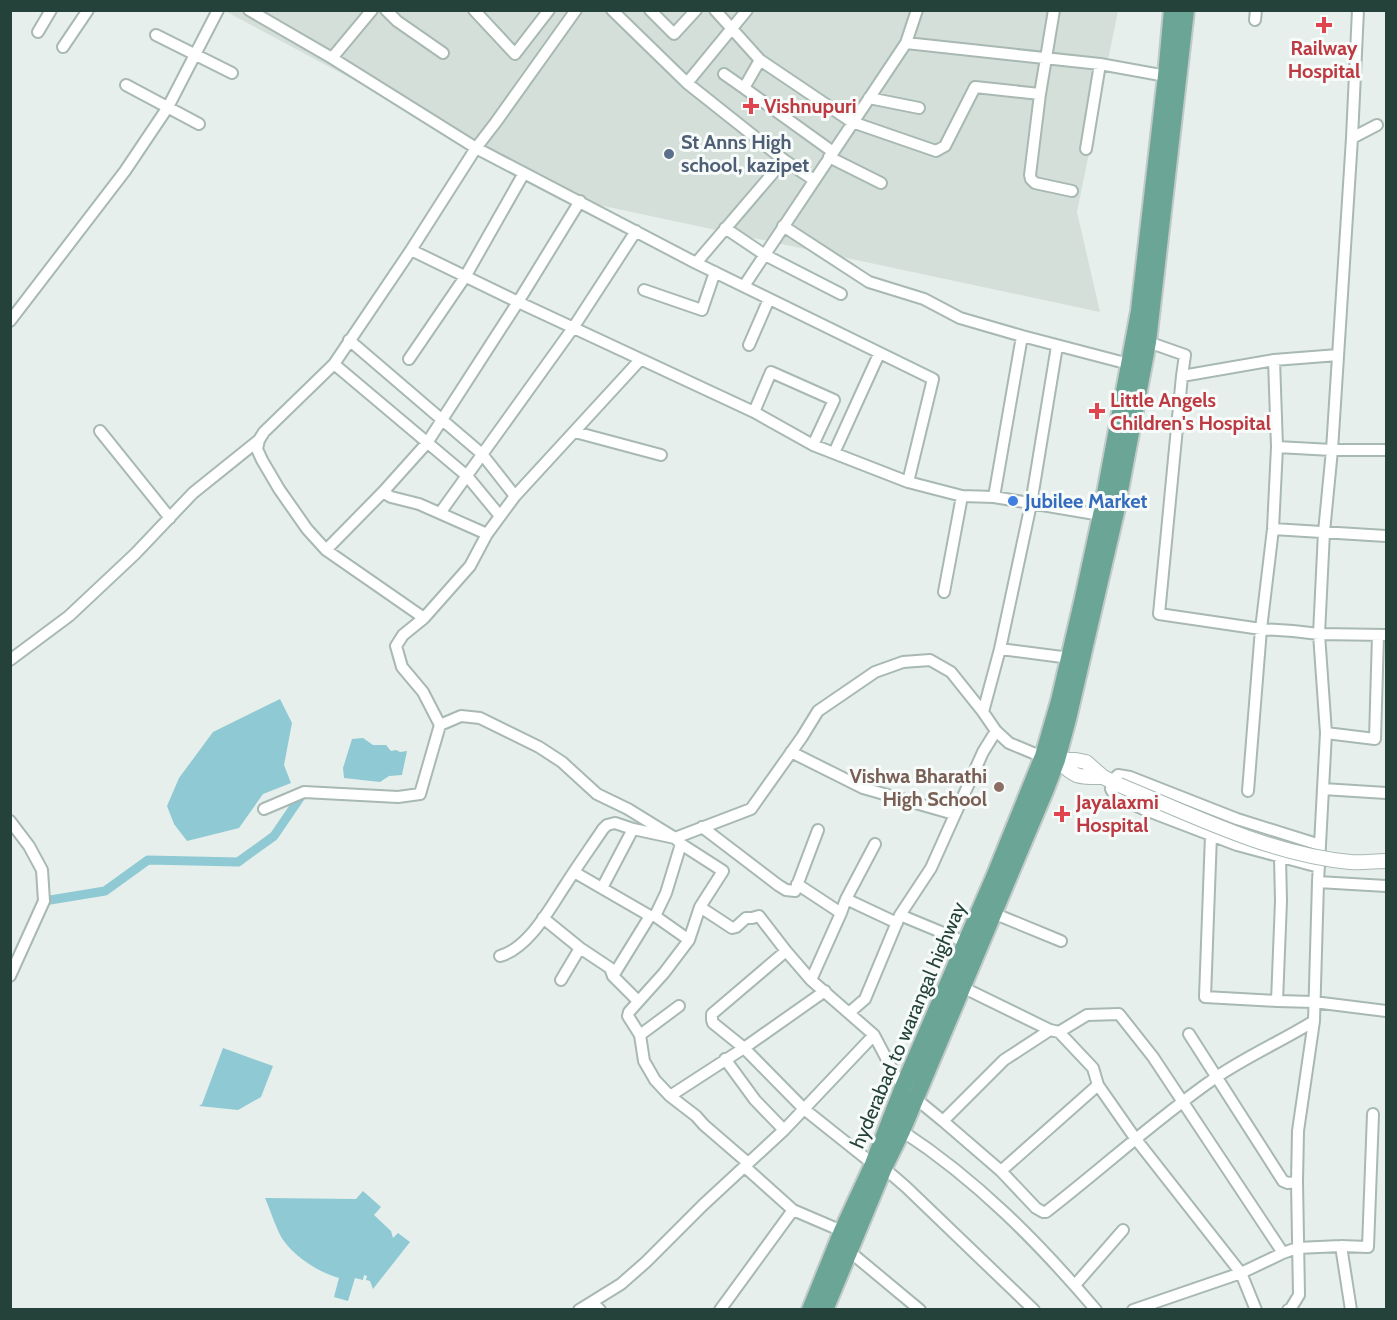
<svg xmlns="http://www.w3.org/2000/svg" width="1397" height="1320" font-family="Cabin,sans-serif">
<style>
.built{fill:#d4dfda}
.water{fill:#8ec9d4}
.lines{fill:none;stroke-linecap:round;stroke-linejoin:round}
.canal{stroke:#8ec9d4;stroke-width:9}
.minor-casing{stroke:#a8b8b2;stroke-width:14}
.tertiary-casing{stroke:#a8b8b2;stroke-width:16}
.primary-casing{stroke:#c2cac8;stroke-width:20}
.minor{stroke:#fff;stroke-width:10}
.tertiary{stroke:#fff;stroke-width:14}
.primary{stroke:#6aa596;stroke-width:16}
.tertiary-bridge-casing{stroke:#a8b8b2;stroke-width:16;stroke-linecap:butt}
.tertiary-bridge{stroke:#fff;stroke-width:14}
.health-dot{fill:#e0444e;stroke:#f7fbf9;stroke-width:2}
.service-dot{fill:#5c6f8a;stroke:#f7fbf9;stroke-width:2}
.shop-dot{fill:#3f7fe0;stroke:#f7fbf9;stroke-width:2}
.education-dot{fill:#8d6e63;stroke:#f7fbf9;stroke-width:2}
.labels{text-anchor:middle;stroke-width:6;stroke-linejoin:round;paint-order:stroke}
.health-label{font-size:20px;font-weight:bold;fill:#be3a42;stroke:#f7fbf9;text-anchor:start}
.service-label{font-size:20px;font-weight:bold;fill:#4e5e75;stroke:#f7fbf9;text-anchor:start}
.shop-label{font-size:20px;font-weight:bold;fill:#366cbe;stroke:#f7fbf9;text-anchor:start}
.education-label{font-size:20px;font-weight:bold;fill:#785e54;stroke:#f7fbf9;text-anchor:end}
.street-label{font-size:20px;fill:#24423a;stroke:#f7fbf9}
</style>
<rect width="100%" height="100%" fill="#e6efeb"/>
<!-- built -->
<path class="built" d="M225,11H1118L1077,212L1100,312L580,201Z"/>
<!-- water -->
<path class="water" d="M280,699L292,723L284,765L291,783L263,794L239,828L187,841L174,824L167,806L179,778L213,732Z
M363,738L373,745H386L391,751L396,750L400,752L407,751L402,775L389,776L380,782L344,778L343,768L352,739Z
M223,1048L273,1066L261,1097L238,1110L199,1106L202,1104Z
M363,1191L381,1207L374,1215L391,1231L393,1238L398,1233L410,1242L373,1289L370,1281L366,1280L367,1276L364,1275L363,1280L355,1278L348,1301L334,1297L339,1278C319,1272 297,1259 284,1241C277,1232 270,1209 265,1198L356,1199Z"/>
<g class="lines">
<!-- canal -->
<path class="canal" d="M44,901L105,891L148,860L238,862L274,836L304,792"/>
<!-- minor casing -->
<g class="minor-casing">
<path id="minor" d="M249,10L332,58L476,148L696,263L933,379L908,482L962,496L994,497L1101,515
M386,10L397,21L443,53
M474,10L515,54L549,10
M612,10L687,83
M650,10L674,34L696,10
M715,10L760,60L852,122L936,151L945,146L975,87L1040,94
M747,10L687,83L784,160
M1054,10L1040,94L1030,175L1031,179L1035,183L1072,191
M1255,20L1256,10
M38,32L51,10
M156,35L232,73
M906,43L1100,64L1166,76
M63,47L88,10
M332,58L372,10
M760,60L744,88L833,152
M724,74L744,88
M126,85L199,124
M869,98L919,108
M1352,138L1377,125
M1086,149L1100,64
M829,157L881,183
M783,226L869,282L924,299L960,318L1022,336L1129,364
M725,228L765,255L841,294
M411,250L518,302L754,412L813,445L908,482
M696,263L784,160L814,180
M744,286L906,43L917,10
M644,290L702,310L715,272
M10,321L125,171L168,107L218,10
M349,340L482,454L515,496
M1148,342L1185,355L1182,376
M749,345L769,299
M1338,355L1274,360L1182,376L1159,614L1261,629L1293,631L1319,634L1386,635
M409,359L465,277L524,173
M334,364L467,476L500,516
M754,412L771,372L834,400L813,445
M100,431L170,518
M575,432L661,455
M1277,447L1332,450H1386
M834,453L879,354
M383,492L391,497L419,504L487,534L515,496L640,360
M994,497L1022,336
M440,513L573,328L636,231
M1273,529L1386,536
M487,534L470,566L424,618L326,550L307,529L279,489L262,460L257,449L259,440L264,432L334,364L411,250L476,148L496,122L576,10
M326,550L383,492L427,443L518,302L580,201
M944,592L962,496
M1000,649L1070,658
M10,660L69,616L135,554L193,493L259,440
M983,712L1000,649L1031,504L1057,346
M440,725L461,716L480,718L539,747L562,762L597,794L628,809L675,838L681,844L723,871L700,907L732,928L736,927L746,918H752L759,916L786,951L811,980L874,1035L894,1073L903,1087
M1326,733L1375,739L1378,635
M791,752L863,788L954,814
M1323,789L1386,793
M1248,791L1261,629L1273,529L1277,447L1274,360
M264,809L304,792L398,797L420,794L440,725L423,692L402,667L396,646L403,635L424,618
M10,821L29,846L42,870L44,901L10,976
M702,827L778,885L786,890L795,891L818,830
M1211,835L1205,997L1277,1001L1314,1002L1386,1011
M1319,867L1237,845L1143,809L1115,796L1111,789L1112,781L1118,775L1130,777L1237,819L1320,845
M574,872L650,916
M1318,882L1386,886
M797,884L841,913L811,980
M602,888L633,829
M846,899L897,923
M700,907L689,940L664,973L629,1012L628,1016L640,1035L644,1061L655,1080L670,1096L744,1048L825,991
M841,913L846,899L875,844
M993,913L1061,941
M900,915L965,942
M655,916L666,893L681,844
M543,918L580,948L610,968L613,976
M786,951L712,1014V1020L713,1023L744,1048L804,1109L873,1164
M500,956C529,948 550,908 566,884C578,865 591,847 603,829L607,825L615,823L633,829L675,838L751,809L802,737L818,711L875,672L903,662L930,660L951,672L983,712L996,731L1009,743L1033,753L1048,758
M561,980L580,948
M962,987L1050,1030
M638,1001L613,976L650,916H655L689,940
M1277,1001L1281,901L1280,857
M850,1012L865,999L900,915L931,868L983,752L996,731
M1059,1032L1093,1068L1098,1085L1135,1138L1241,1273L1256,1310
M1189,1034L1283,1181L1288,1183L1297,1182
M640,1035L679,1006
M725,1059L755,1100L784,1130
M670,1096L696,1116L704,1125L748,1163
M915,1098L943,1121
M902,1131C977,1180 1038,1242 1096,1310
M745,1167L793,1210L842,1231
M884,1168L906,1187L1034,1310
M1001,1171L1098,1085
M1341,1246L1351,1310
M849,1251L920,1310
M1283,1253L1153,1057L1119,1014L1087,1015L1059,1032L1050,1030L1004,1060L943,1121L1001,1171L1036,1208L1043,1212H1046C1103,1168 1156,1119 1215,1078C1247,1056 1282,1041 1314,1021
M1075,1285L1123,1230
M592,1302L621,1284L646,1262L703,1205L784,1130L874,1035
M579,1310L592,1302L600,1310
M720,1310L793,1210
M1133,1310L1241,1273L1283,1253L1297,1248L1341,1246L1368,1247L1373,1114
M1288,1310L1291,1308L1299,1295L1297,1182L1298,1131L1314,1021L1318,882L1326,733L1319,634L1324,532L1332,450L1352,138L1358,10"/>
</g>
<!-- tertiary casing -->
<g class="tertiary-casing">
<path id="tertiary" d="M1057,760H1076L1086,762L1103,777L1119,785
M1057,760C1076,778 1077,777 1103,777"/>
</g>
<!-- primary casing -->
<g class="primary-casing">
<path id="primary" d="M810,1310L842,1231L873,1164L903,1087L994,877L1043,756L1059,701L1083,598L1101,515L1139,311L1166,76L1172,10
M825,1310L884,1168L902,1131L1046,789L1057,760L1068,719L1116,512L1148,342L1186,10"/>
</g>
<!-- minor -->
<use href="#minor" class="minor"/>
<!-- tertiary -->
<use href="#tertiary" class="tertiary"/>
<!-- primary -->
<use href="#primary" class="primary"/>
<!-- tertiary-bridge casing -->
<g class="tertiary-bridge-casing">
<path id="tertiary-bridge" d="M1119,785C1193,815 1268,854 1350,862C1362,863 1374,861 1386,861"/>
</g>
<!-- tertiary-bridge -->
<use href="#tertiary-bridge" class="tertiary-bridge"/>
</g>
<!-- markers -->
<g class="health-dot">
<path d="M1321 16h6v6h6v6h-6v6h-6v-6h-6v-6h6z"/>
<path d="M748 97h6v6h6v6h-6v6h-6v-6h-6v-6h6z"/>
<path d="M1094 402h6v6h6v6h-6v6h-6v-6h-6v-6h6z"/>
<path d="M1059 805h6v6h6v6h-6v6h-6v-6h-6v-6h6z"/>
</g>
<circle class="service-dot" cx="669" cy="154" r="6"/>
<circle class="shop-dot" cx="1013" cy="501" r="6"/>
<circle class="education-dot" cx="999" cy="787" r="6"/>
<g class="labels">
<!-- health labels -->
<g class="health-label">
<text x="1324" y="55" text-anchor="middle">Railway<tspan x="1324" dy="23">Hospital</tspan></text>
<text x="764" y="113">Vishnupuri</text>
<text x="1110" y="407">Little Angels<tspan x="1110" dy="23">Children's Hospital</tspan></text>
<text x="1076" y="809">Jayalaxmi<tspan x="1076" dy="23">Hospital</tspan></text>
</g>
<!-- service labels -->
<g class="service-label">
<text x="681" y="149">St Anns High<tspan x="681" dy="23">school, kazipet</tspan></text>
</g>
<!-- shop labels -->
<g class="shop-label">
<text x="1025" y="508">Jubilee Market</text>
</g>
<!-- education labels -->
<g class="education-label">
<text x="987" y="783">Vishwa Bharathi<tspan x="987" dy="23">High School</tspan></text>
</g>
<!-- street labels -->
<g class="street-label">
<text transform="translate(908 1025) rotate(-67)" y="7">hyderabad to warangal highway</text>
</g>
</g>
<!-- border -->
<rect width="1397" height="1320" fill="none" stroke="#24423a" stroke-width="24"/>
</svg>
